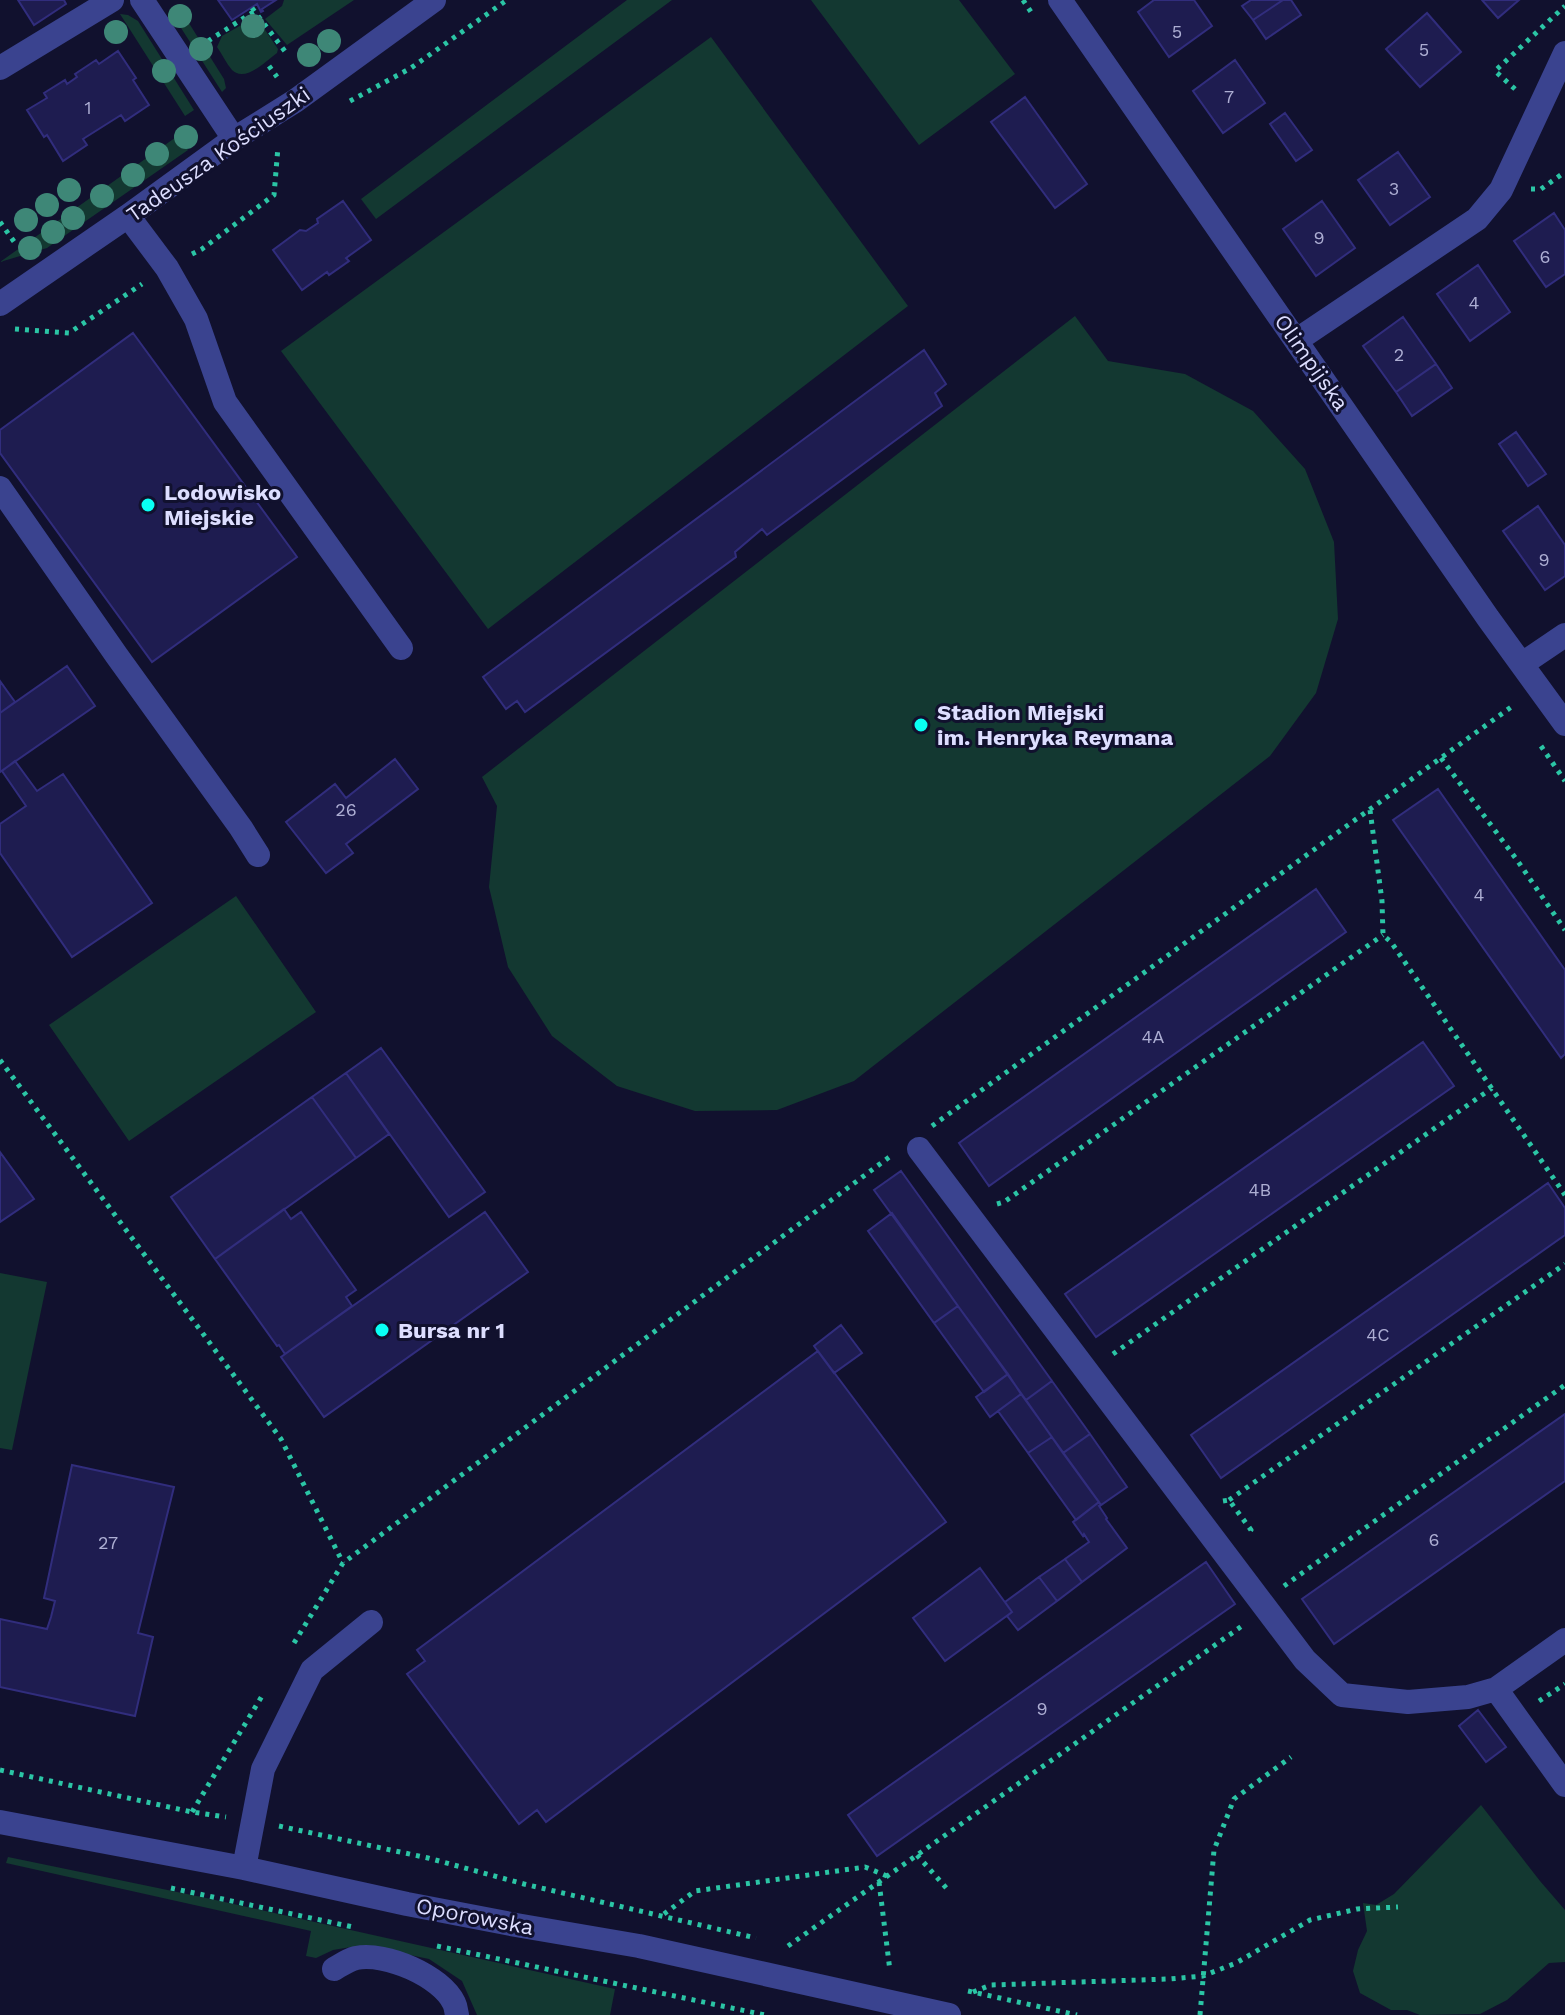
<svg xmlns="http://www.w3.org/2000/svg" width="1565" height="2015" font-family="'Work Sans',sans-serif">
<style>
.green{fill:#133831}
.building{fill:#1e1c50;stroke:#312d7d;stroke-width:2}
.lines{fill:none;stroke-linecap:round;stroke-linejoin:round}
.path{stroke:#2bc5a5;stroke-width:5;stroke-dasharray:4 6;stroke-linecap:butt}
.minor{stroke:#3a438f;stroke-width:24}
.tree{fill:#3e8777}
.poi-dot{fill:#09fff4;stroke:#11112e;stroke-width:3}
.labels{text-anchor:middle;stroke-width:6;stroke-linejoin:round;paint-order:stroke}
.number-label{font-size:18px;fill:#adaed3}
.street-label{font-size:22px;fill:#dddeff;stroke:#11112e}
.poi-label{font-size:22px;font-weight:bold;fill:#dddeff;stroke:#11112e;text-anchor:start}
</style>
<rect width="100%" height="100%" fill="#11112e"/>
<!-- green -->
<path class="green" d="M284,0H354L287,45L265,19L282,6Z
M627,0H672L376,219L361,199Z
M811,0H959L1015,74L919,145Z
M182,12L224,79L226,88L222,92L174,17Z
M120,14L128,15L138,21L194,110L185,116Z
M252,19L261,24L278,49L277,53C266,61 245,83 232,70C226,63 222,54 217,47L222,36Z
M711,37L908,306L488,629L281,351Z
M186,130L195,142L191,146L189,145L186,147L188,150L47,248L0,262Z
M1075,316L1108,361L1185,374L1253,411L1305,469L1334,542L1338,619L1316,693L1270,756L854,1081L777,1110L695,1111L617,1086L552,1036L508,967L489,887L497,806L482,777Z
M236,896L316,1012L129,1141L49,1025Z
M0,1273L47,1282L12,1450L0,1448Z
M1481,1805L1540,1881L1565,1910V1962L1549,1963L1507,2000L1480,2014L1420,2015L1407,2010H1391L1360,1993L1353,1971L1358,1950L1367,1931L1363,1903L1376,1905L1394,1894Z
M8,1857L211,1899L615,1989L610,2015H477L462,1981L429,1959L386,1950L351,1947L333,1950L316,1958L306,1956L311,1931L6,1863Z"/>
<!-- building -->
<path class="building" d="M18,0H64L66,4L34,25Z
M218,0H276L262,9L263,11L261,12L257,4L232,20Z
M1154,0H1194L1212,26L1169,57L1138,12Z
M1251,0H1283L1253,20L1242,6Z
M1283,0H1291L1301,15L1266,39L1253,20Z
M1482,0H1519L1498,18Z
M1427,13L1461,52L1420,87L1386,49Z
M118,51L136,78L133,80L149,105L125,121L121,115L83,139L87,145L63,161L47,135L44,137L27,110L47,98L44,93L65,80L67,84L77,77L75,74L96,60L99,64Z
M1235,60L1265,103L1223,133L1193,91Z
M1025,97L1087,184L1055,208L991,122Z
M1285,113L1312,150L1296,161L1270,124Z
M1398,152L1430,197L1390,225L1358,180Z
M343,201L371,240L346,258L349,261L329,275L327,272L302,290L273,250L300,230L306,231L318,223L317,219Z
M1322,201L1355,248L1316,276L1283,229Z
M1554,213L1565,230V274L1546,287L1514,241Z
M1478,265L1510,312L1470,341L1437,294Z
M1403,317L1436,364L1396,392L1363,346Z
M133,333L297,557L152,662L0,453V430Z
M924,350L946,384L935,393L942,406L767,535L762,529L735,552L736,557L525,712L517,701L506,709L483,677Z
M1436,364L1452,388L1412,416L1396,392Z
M1516,432L1546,474L1528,486L1499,444Z
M1538,506L1565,545V576L1545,590L1503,531Z
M67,666L95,706L0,772V713Z
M0,681L15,702L0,713Z
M395,759L418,789L346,844L353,853L326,873L286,822L335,784L346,798Z
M15,761L37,791L63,774L152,903L72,957L0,853V824L26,806L2,771Z
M1438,789L1565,970V1054L1561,1058L1393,820Z
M1316,889L1346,932L989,1186L959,1143Z
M1423,1042L1454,1086L1096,1337L1065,1294Z
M381,1048L485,1192L449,1217L346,1073Z
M346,1073L389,1134L356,1158L312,1097Z
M312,1097L356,1158L215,1259L171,1197Z
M0,1152L34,1199L0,1222Z
M901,1171L1052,1381L1026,1400L874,1190Z
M1548,1183L1565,1208V1235L1221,1478L1191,1435Z
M284,1209L291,1219L301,1212L356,1290L346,1297L352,1306L285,1354L279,1345L277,1346L215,1259Z
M485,1212L528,1272L324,1417L281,1357Z
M892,1213L958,1306L934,1323L868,1231Z
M958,1306L1008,1374L984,1392L934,1323Z
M841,1325L862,1353L834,1373L814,1346Z
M818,1351L946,1522L546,1822L537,1810L519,1824L407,1674L425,1661L417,1650Z
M1008,1374L1021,1394L990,1417L976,1397Z
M1052,1381L1090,1434L1063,1453L1026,1400Z
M1021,1394L1052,1437L1028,1453L998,1411Z
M1565,1414V1481L1334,1644L1302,1599Z
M1090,1434L1127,1487L1101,1505L1063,1453Z
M1052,1437L1099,1502L1076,1520L1028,1453Z
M72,1465L174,1487L138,1633L153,1637L135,1716L0,1687V1619L47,1629L51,1617L55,1601L44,1598Z
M1099,1502L1101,1505L1099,1506L1107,1518L1106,1519L1127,1548L1082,1582L1065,1559L1089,1542L1084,1534L1083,1536L1073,1522Z
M1065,1559L1082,1582L1057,1601L1039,1577Z
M1206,1562L1235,1604L877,1856L848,1815Z
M980,1568L1012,1612L945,1661L913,1618Z
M1039,1577L1057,1601L1018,1630L1007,1616L1012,1612L1005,1602Z
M1478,1710L1506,1747L1486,1762L1459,1726Z"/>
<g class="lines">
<!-- path -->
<path class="path" d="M1023,0L1031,12
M252,8L287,54
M208,41L255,11
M269,66L277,77
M1515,89L1495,71L1565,6
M350,101L411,68L507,0
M1531,189H1541L1565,172
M0,222L15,243
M192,254L202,249L274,195L278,147
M15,329L69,333L142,284
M1541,746L1565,781
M1441,758L1517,860L1565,930
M1370,810L1382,901L1383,935L1391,942L1565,1195
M0,1060L281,1439L343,1563
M932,1126L1514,705
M997,1204L1004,1202L1383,935
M1113,1354L1492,1088
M1229,1500L1565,1264
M1223,1501L1229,1500L1251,1530L1247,1535
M1284,1586L1565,1385
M294,1643L343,1563L892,1155
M1539,1701L1565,1684
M0,1770L192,1812L226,1817
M192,1812L262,1696
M279,1826L428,1858L524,1884L756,1938
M917,1855L948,1890
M879,1882L890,1971
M171,1888L353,1927
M664,1914L695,1891L865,1867L887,1876
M437,1946L765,2015
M788,1946L1242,1626
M968,1991L1077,2015
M973,1992L991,1985L1169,1979L1203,1976L1236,1963L1310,1920L1357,1909L1398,1907
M1200,2015L1214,1850L1234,1799L1291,1757"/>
<!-- minor -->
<path class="minor" d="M142,0L234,139
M1060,0L1488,618L1565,724
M0,68L112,0
M128,216L167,268L196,319L225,402L401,648
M0,304L128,216L234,139L295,101L434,0
M1297,340L1477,219L1501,190L1565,53
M0,488L117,656L241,828L258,855
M1522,664L1565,635
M919,1149L1305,1660L1342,1695L1408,1702L1468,1697L1496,1689L1565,1640
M1496,1689L1565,1785
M0,1822L244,1868L407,1904L516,1925L639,1946L949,2015
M244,1868L263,1769L312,1670L371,1622
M334,1969C341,1965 348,1960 356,1958C386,1952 441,1976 454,2003C456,2007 456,2011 457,2015"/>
</g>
<!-- trees -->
<g class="tree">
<circle cx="180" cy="16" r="12"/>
<circle cx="253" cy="26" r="12"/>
<circle cx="116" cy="32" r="12"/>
<circle cx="329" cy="41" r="12"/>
<circle cx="201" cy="49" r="12"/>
<circle cx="309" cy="55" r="12"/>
<circle cx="164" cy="71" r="12"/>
<circle cx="186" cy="137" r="12"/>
<circle cx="157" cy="154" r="12"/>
<circle cx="133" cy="175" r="12"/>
<circle cx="69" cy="190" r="12"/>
<circle cx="102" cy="196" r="12"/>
<circle cx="47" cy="205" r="12"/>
<circle cx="73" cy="218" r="12"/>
<circle cx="26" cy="220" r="12"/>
<circle cx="53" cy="232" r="12"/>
<circle cx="30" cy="248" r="12"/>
</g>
<!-- markers -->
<g class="poi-dot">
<circle cx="148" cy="505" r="8"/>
<circle cx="921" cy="725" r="8"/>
<circle cx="382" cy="1330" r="8"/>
</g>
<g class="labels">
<!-- number labels -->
<g class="number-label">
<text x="1177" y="38">5</text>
<text x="1424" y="56">5</text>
<text x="1229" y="103">7</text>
<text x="88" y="114">1</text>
<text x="1394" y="195">3</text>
<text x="1319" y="244">9</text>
<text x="1545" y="263">6</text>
<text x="1474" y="309">4</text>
<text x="1399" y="361">2</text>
<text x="1544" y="566">9</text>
<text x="346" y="816">26</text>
<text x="1479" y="901">4</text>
<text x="1153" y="1043">4A</text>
<text x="1260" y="1196">4B</text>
<text x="1378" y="1341">4C</text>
<text x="1434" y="1546">6</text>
<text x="108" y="1549">27</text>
<text x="1042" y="1715">9</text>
</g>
<!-- street labels -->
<g class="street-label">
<text transform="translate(218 154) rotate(-35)" y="8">Tadeusza Kościuszki</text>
<text transform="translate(1312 362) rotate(55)" y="8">Olimpijska</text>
<text transform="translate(475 1916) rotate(11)" y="8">Oporowska</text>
</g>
<!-- poi labels -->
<g class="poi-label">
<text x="164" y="500">Lodowisko<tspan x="164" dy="25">Miejskie</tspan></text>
<text x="937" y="720">Stadion Miejski<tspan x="937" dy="25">im. Henryka Reymana</tspan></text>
<text x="398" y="1338">Bursa nr 1</text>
</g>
</g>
</svg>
